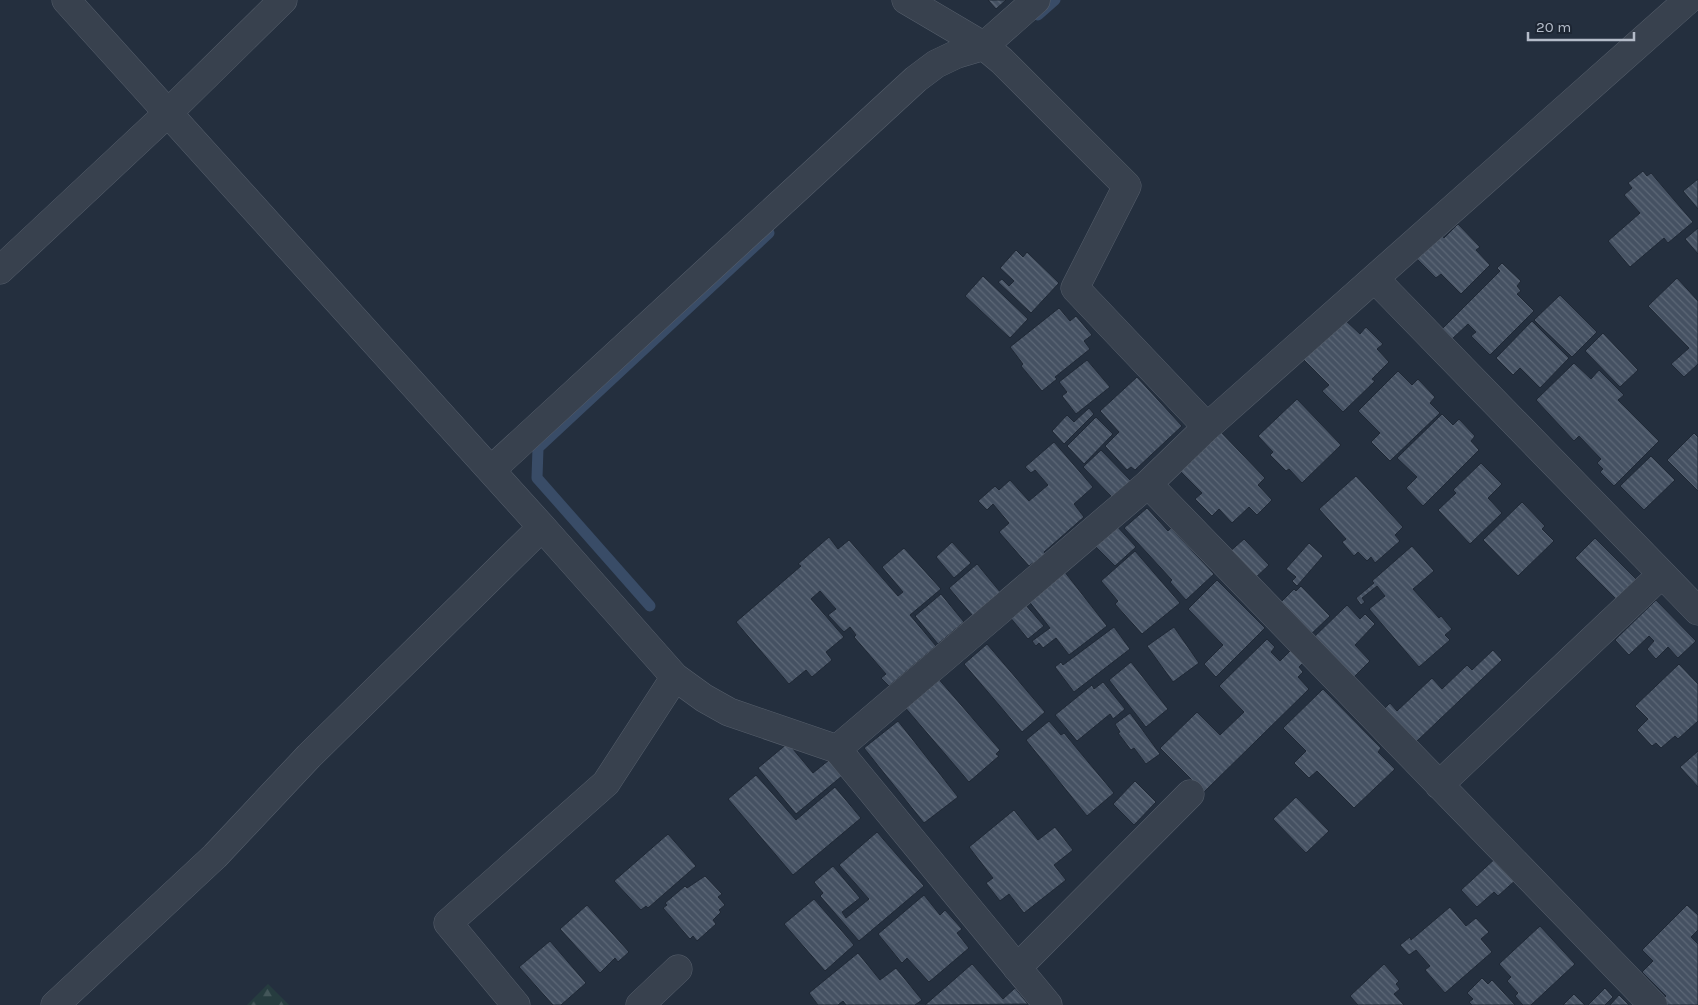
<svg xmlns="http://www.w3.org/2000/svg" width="1698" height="1005" font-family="Karla,sans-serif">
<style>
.forest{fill:url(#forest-firs)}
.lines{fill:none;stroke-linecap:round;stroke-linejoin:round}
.stream{stroke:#394c67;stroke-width:11}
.building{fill:url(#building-back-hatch);stroke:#1f2835}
.minor-casing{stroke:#565f6c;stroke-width:29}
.minor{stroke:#38414e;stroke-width:28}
</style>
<defs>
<pattern id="forest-firs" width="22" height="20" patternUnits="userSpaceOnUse" patternTransform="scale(1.25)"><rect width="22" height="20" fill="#263c3f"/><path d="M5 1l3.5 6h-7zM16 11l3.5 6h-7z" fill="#435659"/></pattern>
<pattern id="building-back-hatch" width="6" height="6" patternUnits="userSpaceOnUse" patternTransform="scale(1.25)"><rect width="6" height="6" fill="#455162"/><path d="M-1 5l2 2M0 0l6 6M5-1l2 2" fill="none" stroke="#5d6877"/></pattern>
</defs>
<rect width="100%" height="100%" fill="#242f3e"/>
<!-- forest -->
<path class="forest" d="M268,984L289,1005H247Z"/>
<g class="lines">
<!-- stream -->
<path class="stream" d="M1038,15L1055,0
M650,606L537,478L538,448L769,233"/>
</g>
<!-- building -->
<path class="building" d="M988,0H1006L996,9Z
M1643,171L1647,176L1651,173L1693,222L1668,243L1664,238L1630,267L1608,241L1640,213L1624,195L1632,188L1628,183Z
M1698,179V209L1683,191Z
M1458,224L1480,247L1476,250L1490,265L1461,294L1441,274L1436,278L1416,258L1441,234L1444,238Z
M1698,228V254L1685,239Z
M1016,250L1023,257L1027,252L1059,283L1031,313L998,282L1002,279L1009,286L1014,281L1000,268Z
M1502,263L1521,281L1517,286L1521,291L1517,294L1534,311L1490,355L1471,336L1476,332L1468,324L1452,339L1442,329L1500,271L1497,268Z
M983,276L1028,319L1010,338L965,296Z
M1677,278L1698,301V364L1684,377L1671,364L1689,348L1648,306Z
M1560,295L1597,332L1572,357L1534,320Z
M1059,308L1070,321L1076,316L1092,335L1084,341L1090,349L1055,377L1057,379L1042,391L1021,366L1023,364L1010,347Z
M1344,319L1360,334L1366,327L1383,344L1377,349L1389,362L1372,379L1375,381L1343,412L1322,391L1329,385L1303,359Z
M1532,321L1569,358L1540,388L1520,368L1513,375L1496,358Z
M1603,333L1638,370L1620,387L1585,351Z
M1087,360L1110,387L1076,414L1062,396L1067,392L1059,382Z
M1574,363L1591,379L1599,370L1624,395L1618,400L1659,441L1614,486L1600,472L1603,469L1597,463L1601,459L1579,436L1574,441L1536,400Z
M1398,371L1412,385L1418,379L1435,397L1430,403L1440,413L1390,461L1371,442L1380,433L1358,411Z
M1137,377L1182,426L1135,470L1131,467L1127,470L1105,446L1119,432L1100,411Z
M1297,399L1341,445L1302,483L1289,469L1286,471L1270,455L1273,452L1258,436Z
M1089,408L1094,414L1064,444L1052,431L1067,415L1074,422Z
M1442,414L1453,425L1459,419L1475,436L1471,441L1479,450L1423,506L1406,488L1417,477L1397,458Z
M1096,417L1113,434L1084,464L1067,446Z
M1216,427L1265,478L1258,485L1272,500L1257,515L1249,507L1232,523L1219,509L1212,516L1195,499L1202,493L1175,466Z
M1694,433L1698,437V491L1667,460Z
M1054,442L1093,487L1074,504L1084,517L1044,552L1047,556L1036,567L1033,563L1029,566L999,532L1009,523L993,504L987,510L978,501L995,486L999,490L1010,480L1029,501L1048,485L1035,470L1031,473L1025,467Z
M1101,450L1131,481L1113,498L1083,467Z
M1651,456L1675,480L1644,510L1620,486Z
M1481,463L1502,484L1488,498L1502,513L1470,544L1438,510L1456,493L1453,490Z
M1356,476L1403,527L1395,535L1400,541L1375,563L1371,557L1367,561L1358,552L1354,556L1342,542L1346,539L1319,509Z
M1522,502L1545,526L1542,529L1554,541L1518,576L1483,540Z
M1147,508L1168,531L1171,528L1214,574L1186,600L1170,582L1172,580L1124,528Z
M1114,523L1136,547L1115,566L1092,543Z
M829,537L838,549L849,540L898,596L903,592L882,567L904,548L941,589L910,615L936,646L889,686L881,678L886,674L854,637L856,635L850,627L844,632L828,615L836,609L820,591L811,599L844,637L826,652L832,660L812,677L806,670L789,684L736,622L801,566L798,564Z
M1595,538L1638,581L1618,601L1575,558Z
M1244,539L1269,565L1253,580L1227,554Z
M952,542L971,563L954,578L936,557Z
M1309,543L1323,556L1297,586L1292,581L1296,577L1286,569Z
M1412,546L1434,571L1413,589L1439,618L1441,616L1452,629L1445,635L1450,640L1419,667L1369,609L1385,596L1377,586L1362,598L1365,602L1361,605L1356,598L1374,583L1372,581Z
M1135,551L1180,603L1142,634L1115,604L1118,601L1101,581Z
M977,564L1001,593L973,616L949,588Z
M1064,571L1107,626L1069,655L1056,638L1043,648L1039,643L1036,646L1032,641L1050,628L1028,600Z
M1217,580L1265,628L1216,677L1204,664L1223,645L1188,609Z
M1301,586L1330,616L1307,638L1277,606L1294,589L1296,591Z
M941,594L964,622L938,644L915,616Z
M1656,600L1696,641L1678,658L1668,647L1656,659L1647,649L1654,641L1649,636L1629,655L1615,640Z
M1024,603L1044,626L1028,639L1009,616Z
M1347,605L1360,619L1365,614L1375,624L1355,645L1370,661L1350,681L1310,641Z
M1114,627L1130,649L1074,692L1055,667L1061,662L1063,665Z
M1174,627L1199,663L1173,682L1147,646Z
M1267,639L1275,647L1271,652L1280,661L1291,650L1304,662L1299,667L1303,672L1298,677L1309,689L1204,792L1160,748L1197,712L1220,735L1244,712L1219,686Z
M987,644L1045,712L1022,732L964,664Z
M1493,650L1502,660L1416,742L1382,711L1390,703L1397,711L1432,678L1442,689L1467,665L1472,670Z
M1131,662L1168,709L1146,727L1109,680Z
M1679,664L1698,684V721L1678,739L1675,736L1661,748L1656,743L1652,746L1637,730L1648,719L1635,706Z
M936,676L1000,750L996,754L999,756L969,782L903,705Z
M1103,682L1125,709L1113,719L1110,714L1077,741L1055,715L1092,685L1094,689Z
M1323,689L1381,748L1378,752L1395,769L1354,808L1317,771L1309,778L1294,763L1306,751L1283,728Z
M1130,713L1160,754L1146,764L1134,748L1131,750L1118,733L1120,732L1115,724Z
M898,721L958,797L924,823L864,748Z
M1049,721L1061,735L1064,733L1114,793L1087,816L1026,740Z
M788,743L813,773L829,760L842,776L796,814L758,768Z
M1698,751V787L1680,767Z
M756,775L796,820L835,787L861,818L793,875L728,799Z
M1135,781L1156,802L1134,825L1113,804Z
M1296,797L1329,831L1306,853L1273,819Z
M1014,810L1038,840L1055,827L1073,850L1054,865L1066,880L1024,913L1009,894L1000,901L986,883L993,878L969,847Z
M877,832L924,886L859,941L820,896L823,893L814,882L833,866L860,898L842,912L846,918L869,899L839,865Z
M668,834L696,866L648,908L646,906L641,910L614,881Z
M1498,856L1518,878L1498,896L1494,892L1477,907L1461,890Z
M705,876L722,894L718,897L725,905L719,910L721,912L713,920L716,924L697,941L693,936L690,939L663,908L667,905L665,903L685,886L687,888Z
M924,895L940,915L945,910L962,929L957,933L969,948L929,982L907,958L902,963L878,934Z
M814,899L854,945L825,971L784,924Z
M587,905L629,952L618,962L615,958L600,973L560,929Z
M1687,905L1698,915V930L1691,937L1698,944V1005H1666L1661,1000L1666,996L1642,972L1653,961L1642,950Z
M1450,907L1466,926L1476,918L1489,932L1481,939L1492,952L1445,993L1425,970L1430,966L1416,950L1409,955L1400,945L1410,937L1411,940Z
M1540,926L1575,964L1531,1005H1523L1515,996L1518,993L1507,981L1511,977L1499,964Z
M550,941L586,983L561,1005H553L519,967Z
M858,953L880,980L896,968L922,1000L915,1005H846L843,1001L838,1005H818L809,993Z
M972,964L1003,999L1015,988L1028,1004L925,1005Z
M1384,964L1399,981L1396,984L1400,989L1394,994L1404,1005H1358L1350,996Z
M1482,978L1488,984L1492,980L1515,1005H1472L1469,1002L1473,999L1467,993Z
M1605,988L1613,997L1605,1005H1588Z
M1574,994L1585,1005H1563Z
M1619,995L1629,1005H1610Z"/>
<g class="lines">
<!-- minor casing -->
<g class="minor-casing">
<path id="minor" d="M66,0L542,527L675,677L704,698L729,712L837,749L1048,1005
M906,0L984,46L1002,61L1127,186L1075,288L1207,427
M0,270L169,112L283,0
M1375,279L1698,611
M491,470L916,79L936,64L957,54L984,46L1036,0
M1148,484L1653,1005
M837,749L1148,484L1207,427L1688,0
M1439,785L1662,574
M1017,968L1190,794
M55,1005L215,856L309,756L542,527
M516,1005L448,923L606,783L675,677
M640,1005L678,969"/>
</g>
<!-- minor -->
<use href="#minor" class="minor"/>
</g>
<!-- scale -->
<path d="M1528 32v8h106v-8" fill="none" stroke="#b4bcc9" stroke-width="2.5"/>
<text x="1536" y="32" font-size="15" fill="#b4bcc9" stroke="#1d2633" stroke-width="4" paint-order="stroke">20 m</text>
</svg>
